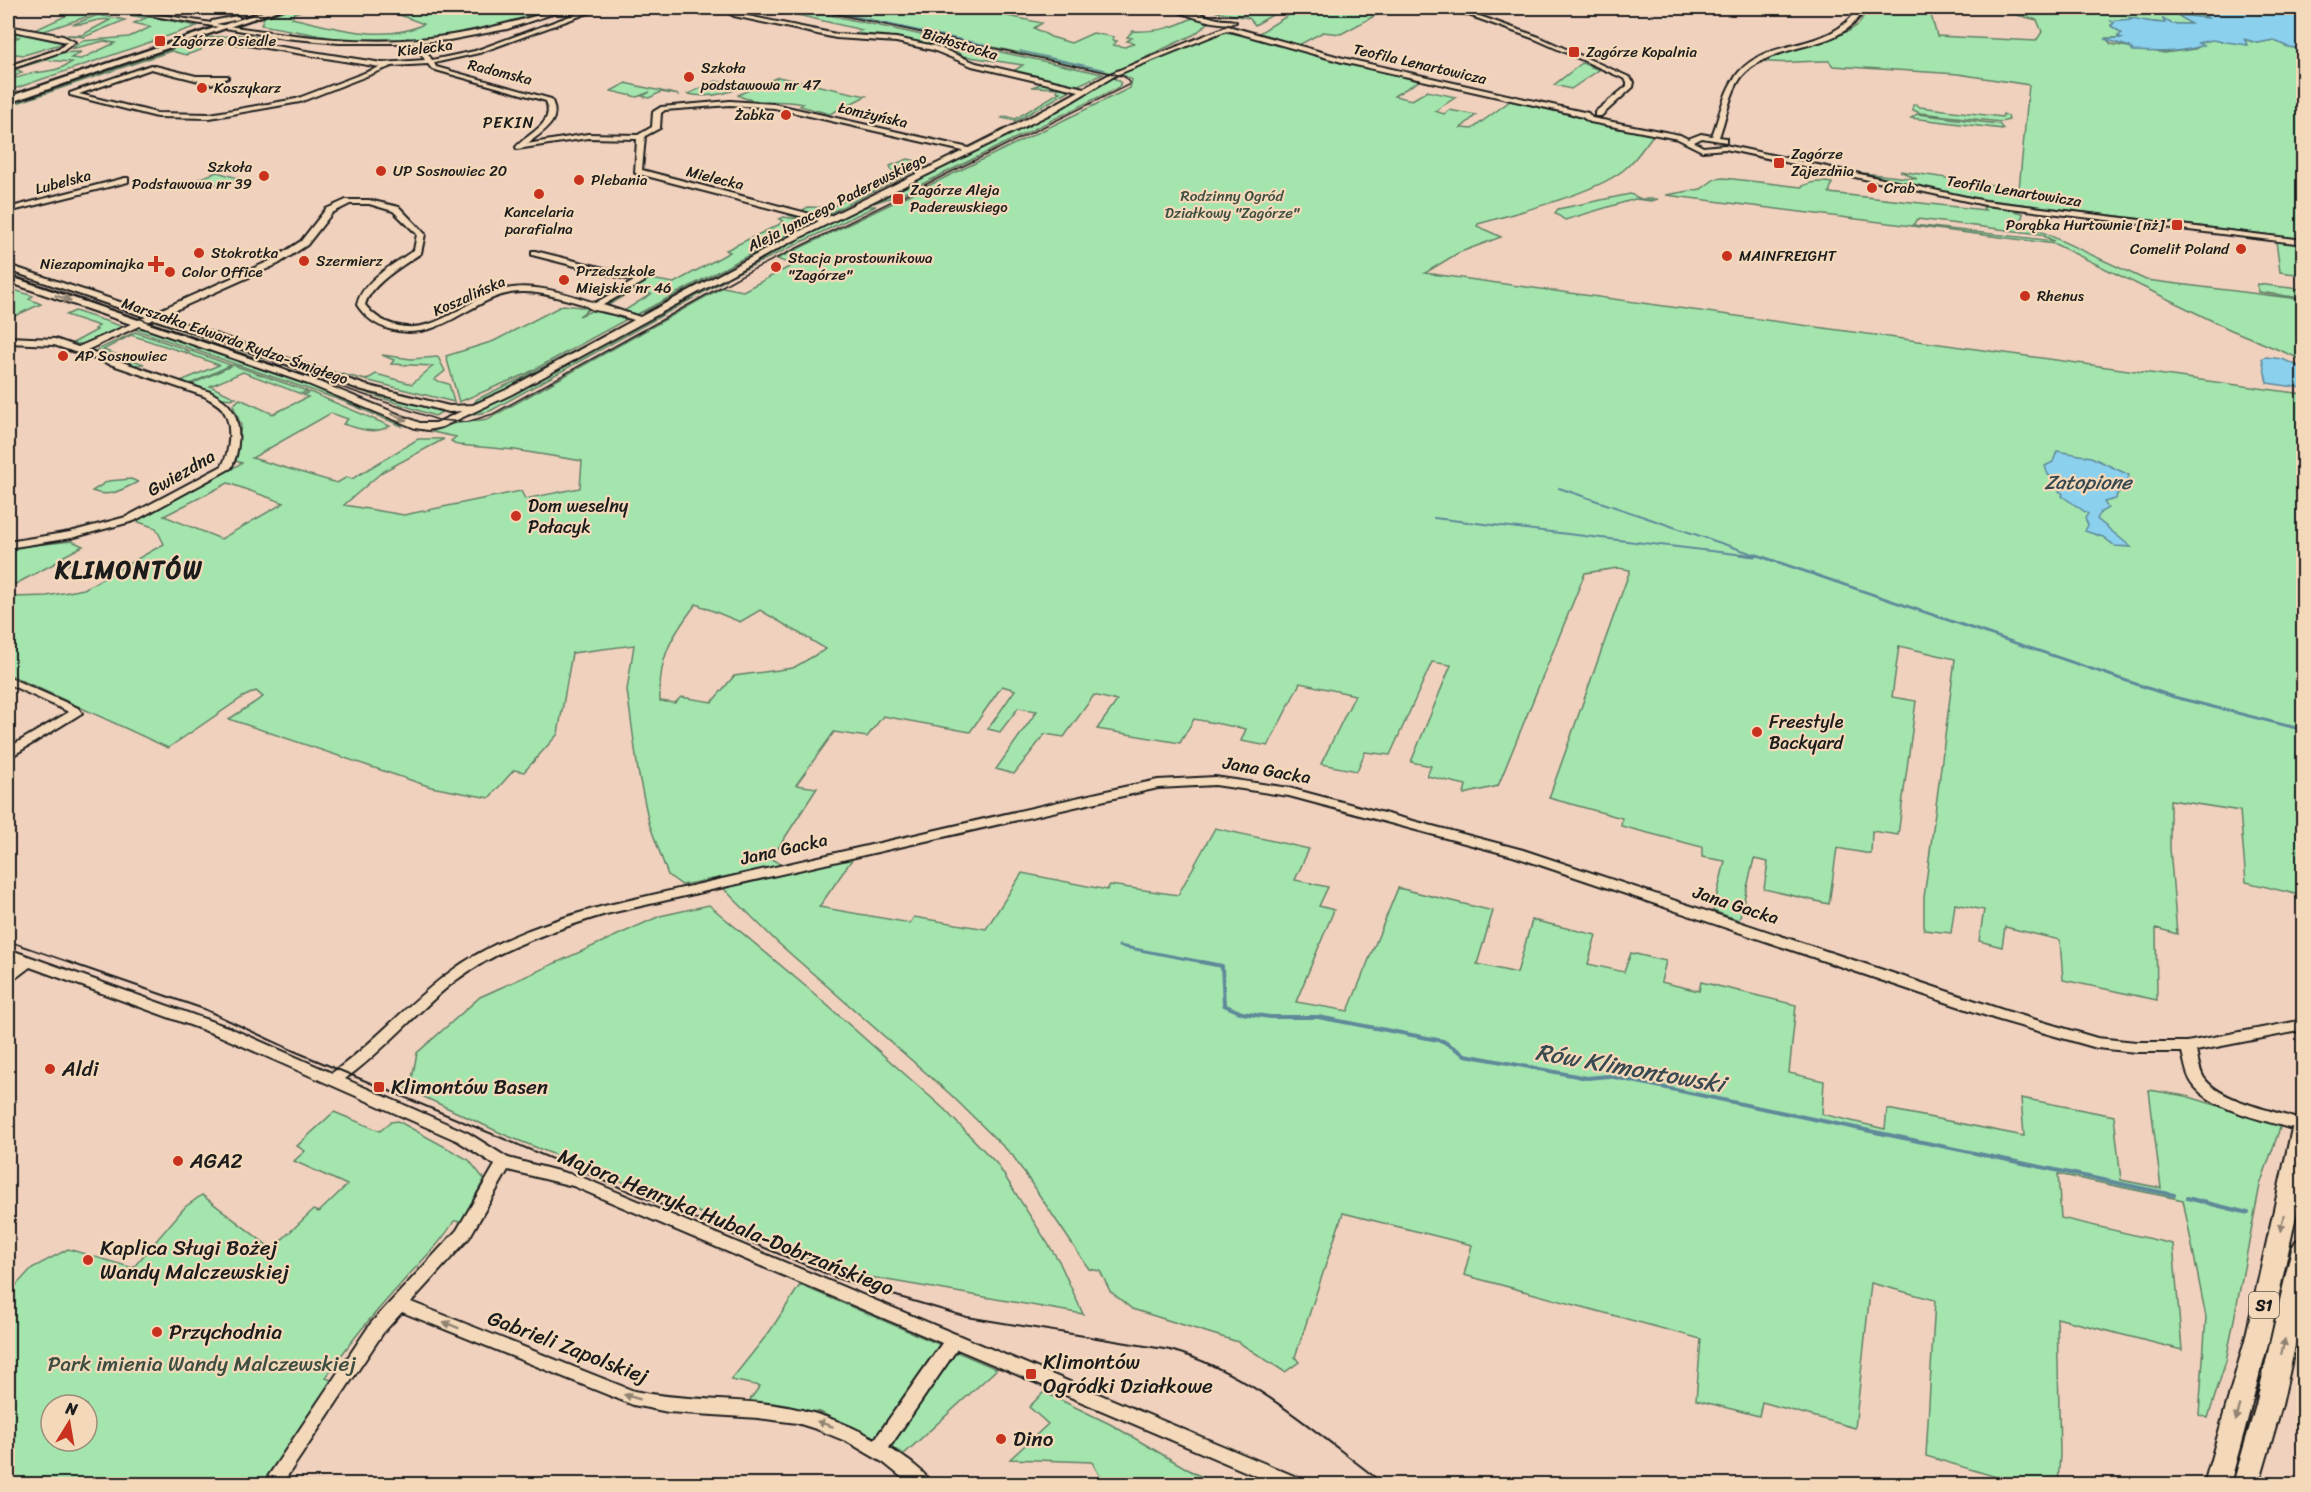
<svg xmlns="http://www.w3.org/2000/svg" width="2311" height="1492" font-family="Sriracha,sans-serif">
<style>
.green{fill:#a4e5ae;stroke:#608065;stroke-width:1.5;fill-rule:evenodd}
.water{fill:#8bd1ed;stroke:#5f8999;stroke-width:1.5}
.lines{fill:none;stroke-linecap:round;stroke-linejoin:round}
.stream-far3{stroke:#5f8999;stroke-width:1.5}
.stream-far2{stroke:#5f8999;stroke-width:2}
.stream-far1{stroke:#5f8999;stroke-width:3}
.stream{stroke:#5f8999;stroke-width:4}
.minor-casing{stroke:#1c1c1c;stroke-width:4}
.major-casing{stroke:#1c1c1c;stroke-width:5}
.highway-casing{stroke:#1c1c1c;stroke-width:4}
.minor{fill:#f3d9ba;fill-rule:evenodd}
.major{fill:#f3d9ba;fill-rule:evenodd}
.highway{fill:#f3d9ba;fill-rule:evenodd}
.tram-far1{stroke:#1c1c1c;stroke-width:1.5}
.tram{stroke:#1c1c1c;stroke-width:2}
.oneway{fill:#928473}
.poi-dot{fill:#c8321e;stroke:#f3d9ba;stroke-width:2}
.labels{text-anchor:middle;stroke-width:4.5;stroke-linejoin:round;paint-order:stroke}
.far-poi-label{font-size:15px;fill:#1c1c1c;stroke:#f3d9ba;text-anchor:start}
.far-street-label{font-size:15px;fill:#1c1c1c;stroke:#f3d9ba}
.far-park-label{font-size:15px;fill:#3e4e40;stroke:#f3d9ba}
.far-neighbourhood-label{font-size:16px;letter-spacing:1.5px;fill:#1c1c1c;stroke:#f3d9ba}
.shield{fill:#f3d9ba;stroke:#5c554b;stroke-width:1.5}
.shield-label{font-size:16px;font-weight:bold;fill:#1c1c1c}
.street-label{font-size:18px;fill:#1c1c1c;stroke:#f3d9ba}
.poi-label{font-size:18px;fill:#1c1c1c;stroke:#f3d9ba;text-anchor:start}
.water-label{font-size:20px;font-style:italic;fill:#384950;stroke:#f3d9ba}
.near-poi-label{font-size:21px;fill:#1c1c1c;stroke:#f3d9ba;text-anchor:start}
.near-street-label{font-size:21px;fill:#1c1c1c;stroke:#f3d9ba}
.near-park-label{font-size:21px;fill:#3e4e40;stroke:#f3d9ba}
.district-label{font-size:24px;font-weight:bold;letter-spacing:1.5px;fill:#1c1c1c;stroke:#f3d9ba}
.near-water-label{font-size:24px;font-style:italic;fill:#384950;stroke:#f3d9ba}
</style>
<rect width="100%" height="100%" fill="#f0d1be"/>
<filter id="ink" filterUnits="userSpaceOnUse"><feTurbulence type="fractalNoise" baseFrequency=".0167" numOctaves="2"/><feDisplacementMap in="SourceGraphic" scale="12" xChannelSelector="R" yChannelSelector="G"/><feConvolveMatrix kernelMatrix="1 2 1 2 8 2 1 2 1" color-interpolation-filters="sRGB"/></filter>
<g filter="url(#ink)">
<!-- green -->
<path class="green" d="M51,8H99L94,11L101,12L44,31L35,30L72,13L46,10Z
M293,8H310L294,13L292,18C332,27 385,44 424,24L392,12L406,8H553L529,17L557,9C509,27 452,34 407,41L408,38L403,39V41L318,39L288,33L334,38L261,25L264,17Z
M754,8H797L1103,74L1076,86L1012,72L1023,65L963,56L952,49L888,36L861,34L858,37L816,31L851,36L862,30L768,8Z
M813,8H945L981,14L988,12L1042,23L1034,28L1051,37L1071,43L1093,33L1114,37L1112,40L1117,41L1113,45L1125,47L1134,43L1127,41L1132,38L1127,37L1133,31C1157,32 1174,28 1196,16L1208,23L1195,34L1112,73Z
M1226,8H1389L1341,34L1323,32L1299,45L1259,33L1292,13L1281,10L1255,25L1249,18L1217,12Z
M1868,8H1929L1937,36L2036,41L2042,32L2037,20L2013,14L2033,12L2034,8H2205V12H2196L2208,18L2179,16L2191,24H2172L2166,21L2165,23C2144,22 2130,16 2111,25L2122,34L2118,35L2123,38H2106L2111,44L2164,53L2195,49L2202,45L2195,43L2212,40L2247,44L2243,39L2258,43L2273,40L2288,47L2303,49V239L1972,198L1854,172L1917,179L1900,171L2019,189L2029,85L1958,74L1833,66L1829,61C1805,60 1785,65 1762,61L1849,31L1859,24Z
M115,10L197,26L8,91V86L14,82L8,81V70L12,67L55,53L81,52L71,58L81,59L115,43L104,41L71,49L82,41L129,37L151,27L134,23L146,18L111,12ZM45,60L72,62C56,72 51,70 35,73C25,74 22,79 11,78L22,72L15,69Z
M98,15L125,20L84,37L67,35H82L110,20C95,17 87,26 74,24Z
M13,31L64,43L24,55L8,53V42L19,37L8,34Z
M1224,32L1259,37L1293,49L1419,81L1394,96L1412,100L1427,91L1456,97L1435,111L1444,114L1449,110L1476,115L1461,128L1472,129L1510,101L1654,134C1645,145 1637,158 1627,167C1601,192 1515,213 1478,224L1477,226L1501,237L1458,253L1425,273L2303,394V896L2246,882L2240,811L2170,800V848L2177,934L2156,928L2157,1000L2063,980L2060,940L2005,927L2002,947L1979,941L1984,910L1955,904L1951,933L1924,930V898L1955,659L1899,646L1892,697L1916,701L1898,835L1872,831L1871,854L1837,848L1829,904L1764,889L1768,862L1754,859L1739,920L1713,911L1725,861L1702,857V847L1621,826L1622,818L1549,798L1630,570L1618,568L1585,573L1498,786L1464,794L1466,785L1427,776L1431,766L1411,762L1451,665L1432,662L1390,755L1365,752L1357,771L1321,764L1355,695L1300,683L1268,746L1241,741L1246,729L1194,719L1180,743L1097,729L1117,701L1094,695L1064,737L1045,734L1014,774L996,769L1037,711L1018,708L1000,732L988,729L1015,690L1002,686L970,732L883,716L867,737L834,732L796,785L817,788L771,859L784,866L860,848L819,907L910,923L914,917L986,929L1022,873L1107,890L1110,885L1178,895L1215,828L1309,849L1295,880L1328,887L1319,906L1334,910L1296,1002L1348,1011L1398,888L1493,911L1477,964L1517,973L1532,920L1596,935L1588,964L1624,972L1631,953L1666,961L1661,982L1699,991L1701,982L1796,1005L1789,1073L1824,1081L1822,1114L1885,1129L1887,1109L2024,1136L2021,1098L2114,1116L2121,1180L2161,1188L2149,1090L2186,1096L2281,1125L2260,1185L2226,1361L2208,1418L2199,1415L2206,1317L2183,1200L2058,1174L2061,1218L2173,1244L2182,1350L2057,1318L2060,1454L2058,1484H2020L1926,1456L1935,1300L1871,1283L1855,1428L1762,1402L1759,1416L1696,1400L1701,1339L1464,1275L1472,1245L1343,1213L1295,1357L1299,1362L1285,1372L1238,1342L1132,1309L1110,1291L1100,1271L1089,1269L1013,1156L950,1094L777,942L722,887L740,883L734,875L682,885L668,875L649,823L638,771L627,690L634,645L572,653L558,734L524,772L514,770L489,798L431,787L229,719L263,697L256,691L243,697L168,748L8,674V600L13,597L47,596L84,589L164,544L156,528L136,521L242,463L236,461L241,425L233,405L240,399L273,414L308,397L303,395L310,392L390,426C373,435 361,429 343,424L348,419L331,413L252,458L337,483L347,477L352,479L418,439H444L382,472L344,505L404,515L521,491L525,499L580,488L582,461L515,450L458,445L451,441L456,437L432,432L451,424L488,419L723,287L743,291L793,265L777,259L1130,88L1132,80L1119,73ZM228,483L284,503L221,539L164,516ZM696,604L740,622L760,610L826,649L793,668L734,676L712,702L681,697L675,703L660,701C658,658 671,637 696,604Z
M239,35L257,37L254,44L243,46L227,43L232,40L224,42L205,38Z
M198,40H202L201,50L186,55L171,51L8,106Z
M1582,63L1599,70L1571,89L1554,85Z
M778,77L866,96L830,114L800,106L803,104C783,98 756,106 738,95Z
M1112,77L1121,82L1119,87L904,193L874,203Z
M716,81L741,87C724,95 707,98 688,94Z
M1046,82L1074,88L1016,121L1002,118L1006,116L1015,119L1060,92L1057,91L1058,88L1032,87Z
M626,83L629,84L679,95L661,92L649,98L642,96L650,92L637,97L611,91Z
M1916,104L1920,107L2002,117L2003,114L2008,116L2009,120L2001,122L1920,113L1913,110V105Z
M1917,114L1999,124L2003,129L1911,118Z
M908,159L928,164L820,218L801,211L808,207L830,208L894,175L890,166Z
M217,172L241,179L222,186L198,179Z
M1724,178L1801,187C1811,181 1821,181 1832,183L1829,193L1985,210L1983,208L1990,205L2023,213L2022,219L2027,225L2146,280L2299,299L2303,301V360L2229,329L2055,244L1666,195L1701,189L1715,179ZM1917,219L2040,234L2054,241L1913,225Z
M1630,194L1641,199H1658L1651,201L1635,199L1565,220L1555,213L1558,209Z
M868,206H876L729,277L841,216Z
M794,214L815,220L634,316L617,311H624L651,294L633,290L607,306L612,307L608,309L603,305L650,279L674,283L730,252L726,250L778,225L783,221L779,219L784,217L808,221L788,215Z
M817,221L647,315L643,313Z
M2276,241L2303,244V275L2280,272Z
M717,281H724L490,411L464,417Z
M2257,284L2299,289L2301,298L2259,292Z
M8,288L33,296L29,299L41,304L8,319Z
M563,305L590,308L579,316L596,309L629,318L528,373L459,402L446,356L494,341Z
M75,311L124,327L87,344H71L97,330L95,329L99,326L66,315Z
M149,319L362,389L442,412L435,416Z
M621,326L542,373L474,403L477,399L528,375Z
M142,327L332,393L400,423L402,426L340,400L131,328Z
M135,332L188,350L183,352L131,335L103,350L144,364L135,365L93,352Z
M191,351L231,365L190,384L181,381L219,365L186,353Z
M382,355L411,359L438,357L445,371L434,380L449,384L454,402L333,372L366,380L376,374L412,384L433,366L391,364L394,360Z
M233,365L307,391L301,394L243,372L210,386L236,398C222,402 205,390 192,384Z
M131,479L138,482C121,490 110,498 92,491L108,481Z
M72,541L83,546L62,557L72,563L67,565L57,562L8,588V548Z
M709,905L810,990L944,1109L997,1164L1059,1261L1083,1314L835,1271L706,1215L505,1135L403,1087L412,1079L417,1053L480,997L660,916Z
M334,1112L380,1131L391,1122L398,1121L469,1160L484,1179L463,1221H454C442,1242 423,1259 407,1277C378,1310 349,1341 326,1378L334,1381L264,1484H8V1294L32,1268L68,1249L133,1268L185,1207L202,1195L272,1249L313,1210L319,1212L347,1185L294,1161L305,1151L297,1146ZM51,1405H87V1441H51Z
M800,1285L997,1369L904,1454L820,1412L747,1404L760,1386L731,1380L770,1331Z
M1044,1392L1110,1424L1196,1474L1220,1484H1104L1092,1462L1010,1459L1048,1424L1029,1407Z"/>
<!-- water -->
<path class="water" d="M2205,8H2303V49L2288,47L2273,40L2258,43L2244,39L2248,45L2212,40L2197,43L2204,45C2183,53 2156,52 2133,51L2130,47L2104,39L2122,38L2118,36L2122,33L2111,26L2114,23L2111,21L2132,19L2128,17C2141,20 2152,23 2165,23L2162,18L2172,24H2191L2178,15L2208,18L2204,14L2185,11L2205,12Z
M2266,357L2282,359L2303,368V388L2267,383L2262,358Z
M2057,451L2091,457L2129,475L2126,486L2117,494L2116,499L2104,502L2108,508L2101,512L2097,519L2131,547L2115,546L2103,537L2085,531L2088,525L2085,518L2088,514L2062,496L2063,494L2059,491L2063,487L2056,482L2058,478L2048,475L2045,466L2053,462Z"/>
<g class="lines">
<!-- stream-far3 -->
<path class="stream-far3" d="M813,8L873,20
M878,22L986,45
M1020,51L1105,70"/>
<!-- stream-far2 -->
<path class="stream-far2" d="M1559,488L1759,556
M1434,518L1753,556"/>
<!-- stream-far1 -->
<path class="stream-far1" d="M1740,554L1754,556
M1754,554L2174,697L2304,730
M1119,946L1208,963"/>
<!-- stream -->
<path class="stream" d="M1201,962L1222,966L1224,1005L1242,1013L1270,1017H1318L1443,1041L1465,1055L1587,1078L1609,1076L2174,1195
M2187,1198L2248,1213"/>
<!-- minor casing -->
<g class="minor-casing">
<path id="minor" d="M107,8H118L211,23L212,21L237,16L239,17V19L216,24C292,36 374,48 452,35C490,29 526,19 562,8H570L507,29L449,40L420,42L432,60L475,51L592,8H600L599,9L479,53L434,63L436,67L551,99C563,122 543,131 527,144L588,134L638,135L652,127L653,112L661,107L730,101L774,104L969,148L1048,108L1079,91L972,66L933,50L896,42L836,38L734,16L720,8H727L738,14L836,34L896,38L935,46L976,63L1084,88L1112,73L1228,26L1343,58L1570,109L1588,113L1592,118L1680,135L1688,139L1701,134L1712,136C1720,115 1724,89 1739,72C1770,36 1828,54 1859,8H1865C1842,54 1779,39 1745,73C1731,86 1726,119 1719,137L1726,138V142L1702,138L1694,142L1703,147L1725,145L1985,201L2304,240V244L1985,205L1725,149L1702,151L1678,139L1590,122L1582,117L1569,113L1342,62L1227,30L1116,75L1054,112L785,245L512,394L442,427L428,430L415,428L308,384L139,326L87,350L210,392C217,396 225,400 230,407C242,422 240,452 231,468L134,521L71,538L8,548V542L70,532L126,517L222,466C230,452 233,424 223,410C219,404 210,400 204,396L54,345L8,343V337L55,339L78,347L131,324L8,282V276L138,320L146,317L8,270V265L153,313L272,260L301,241L326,209L346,200H369L399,207L425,234L421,253C404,265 370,284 365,305C373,315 383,322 395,325C437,337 467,296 506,289C536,283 567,294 595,303L634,281L532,255V251H535L644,278V282L603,305L640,317L819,221L635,173L637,139L588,138L517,149L516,147C529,132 555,125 546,101L432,69L428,64L392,66L300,102L210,118L157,117L70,95V93L151,65L196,76H228V78L211,84L151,69L79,94L157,113L210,114L296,99L380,67L248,45L247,44L250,42L382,63L425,60L414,43H339L284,38ZM730,105L774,108L963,151L826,218L642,170L645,136L660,128L661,113L665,110ZM350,204H369L393,211L417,234L414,250C395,264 362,280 357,305C365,317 375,325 389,329C445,345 473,291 524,292C543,292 564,299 582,304C587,306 590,309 594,310C607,312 621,316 634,320L506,390L473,405L449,406L365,385L162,316L278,264L307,245L332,213ZM154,319L359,389L449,412L462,411L436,423H420L314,380L146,323Z
M1171,8C1186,6 1202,16 1218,19C1224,21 1231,19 1236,22C1223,28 1184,15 1171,8Z
M1449,8H1457L1539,37L1629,77L1634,82L1633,87L1601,116H1595V112L1627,86V82L1625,79L1535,39Z
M8,26L63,36L75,42L63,51L8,70V66L59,49L67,42L8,30Z
M125,178H128V182L8,212V208Z
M8,677L78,708L82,713L12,756L8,757V748L69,712L8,684Z
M1215,777L1289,788L1523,850L2006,1011L2097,1038L2136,1042H2187L2304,1020V1030L2196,1051C2198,1059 2199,1070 2204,1078C2219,1100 2270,1110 2294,1118L2296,1122L2294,1126L2289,1128C2261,1119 2209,1109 2192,1083C2186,1074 2185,1063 2182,1052H2136L2097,1048L1996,1019L1513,856L1289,796L1215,785L1158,788L606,914C554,930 499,948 455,981C416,1012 385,1050 345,1079L468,1133L508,1158L581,1177L1299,1478L1302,1484H1275L957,1349L889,1448C903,1457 924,1469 931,1484H910L884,1463L848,1442L816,1429L797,1423L758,1418L668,1412L633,1405L402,1312L383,1333L282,1484H263L371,1323L457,1230L495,1165L458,1141L220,1036L30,967L13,980L8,982V970L17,962L8,959V949L230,1028L332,1073C373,1044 406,1005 446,975C491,940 549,921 604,906L1124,787L1158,780ZM508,1170L573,1186L942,1343L875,1439C844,1422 811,1410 776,1405C729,1398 681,1401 634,1391L411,1302L469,1238Z"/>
</g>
<!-- major casing -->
<g class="major-casing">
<path id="major" d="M274,8H284L8,103V97Z"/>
</g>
<!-- highway casing -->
<g class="highway-casing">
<path id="highway" d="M2304,1116V1179L2269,1340L2230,1484H2204L2245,1340L2293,1124L2296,1118Z
M2304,1239V1305L2282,1405L2259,1484H2233L2256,1405L2292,1248L2296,1241Z"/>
</g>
<!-- minor -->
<use href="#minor" class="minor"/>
<!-- major -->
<use href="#major" class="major"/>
<!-- highway -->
<use href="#highway" class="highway"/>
<!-- tram-far1 -->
<path class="tram-far1" d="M8,274L438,420L467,422L493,414L742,275L1130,84L1125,77L1114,74L807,8
M8,941L72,963"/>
<!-- tram -->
<path class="tram" d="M68,962L204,1009L294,1051L839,1279L967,1317L1170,1350C1251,1372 1317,1434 1384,1484"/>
</g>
<!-- one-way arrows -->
<defs><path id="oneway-solid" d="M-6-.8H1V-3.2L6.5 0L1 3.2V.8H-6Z" transform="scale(1.5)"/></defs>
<g class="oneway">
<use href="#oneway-solid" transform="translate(63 298) rotate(19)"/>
<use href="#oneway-solid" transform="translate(399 417) rotate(24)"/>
<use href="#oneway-solid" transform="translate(2282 1223) rotate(102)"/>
<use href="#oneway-solid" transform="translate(451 1325) rotate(-158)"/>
<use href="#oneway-solid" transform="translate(2283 1347) rotate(-77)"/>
<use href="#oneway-solid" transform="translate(632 1397) rotate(-164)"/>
<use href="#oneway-solid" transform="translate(2238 1413) rotate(106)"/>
<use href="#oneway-solid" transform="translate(825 1424) rotate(-162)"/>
</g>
</g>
<!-- markers -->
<g class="poi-dot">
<rect x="154" y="35" width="12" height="12" rx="3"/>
<rect x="1568" y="46" width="12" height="12" rx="3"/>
<circle cx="689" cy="77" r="6"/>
<circle cx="202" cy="88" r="6"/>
<circle cx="786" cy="115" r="6"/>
<rect x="1773" y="157" width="12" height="12" rx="3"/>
<circle cx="381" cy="171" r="6"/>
<circle cx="264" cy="176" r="6"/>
<circle cx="579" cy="180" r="6"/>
<circle cx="1872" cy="188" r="6"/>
<circle cx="539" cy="194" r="6"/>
<rect x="892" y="193" width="12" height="12" rx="3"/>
<rect x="2171" y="219" width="12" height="12" rx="3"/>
<circle cx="2241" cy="249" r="6"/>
<circle cx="199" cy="253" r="6"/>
<circle cx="1727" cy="256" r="6"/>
<circle cx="304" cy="261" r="6"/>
<path d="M153 255h6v6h6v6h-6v6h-6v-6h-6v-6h6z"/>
<circle cx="776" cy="267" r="6"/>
<circle cx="170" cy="272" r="6"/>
<circle cx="564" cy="280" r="6"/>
<circle cx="2025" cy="296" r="6"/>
<circle cx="63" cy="356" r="6"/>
<circle cx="516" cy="516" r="6"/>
<circle cx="1757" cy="732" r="6"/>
<circle cx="50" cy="1069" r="6"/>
<rect x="373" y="1081" width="12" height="12" rx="3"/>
<circle cx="178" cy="1161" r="6"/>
<circle cx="88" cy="1260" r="6"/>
<circle cx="157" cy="1332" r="6"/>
<rect x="1025" y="1368" width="12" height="12" rx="3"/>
<circle cx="1001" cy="1439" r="6"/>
</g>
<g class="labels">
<!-- far-poi labels -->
<g class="far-poi-label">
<text x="172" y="46">Zagórze Osiedle</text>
<text x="1586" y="57">Zagórze Kopalnia</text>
<text x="701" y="73">Szkoła<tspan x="701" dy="17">podstawowa nr 47</tspan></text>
<text x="214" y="93">Koszykarz</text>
<text x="774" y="120" text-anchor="end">Żabka</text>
<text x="1791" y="159">Zagórze<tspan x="1791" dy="17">Zajezdnia</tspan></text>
<text x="252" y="172" text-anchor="end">Szkoła<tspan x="252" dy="17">Podstawowa nr 39</tspan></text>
<text x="393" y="176">UP Sosnowiec 20</text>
<text x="591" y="185">Plebania</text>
<text x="1884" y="193">Crab</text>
<text x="910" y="195">Zagórze Aleja<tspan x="910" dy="17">Paderewskiego</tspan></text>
<text x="539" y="217" text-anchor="middle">Kancelaria<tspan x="539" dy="17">parafialna</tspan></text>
<text x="2165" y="230" text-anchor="end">Porąbka Hurtownie [nż]</text>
<text x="2229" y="254" text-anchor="end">Comelit Poland</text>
<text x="211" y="258">Stokrotka</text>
<text x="1739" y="261">MAINFREIGHT</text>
<text x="788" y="263">Stacja prostownikowa<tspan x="788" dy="17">"Zagórze"</tspan></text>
<text x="316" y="266">Szermierz</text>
<text x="144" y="269" text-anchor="end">Niezapominajka</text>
<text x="576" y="276">Przedszkole<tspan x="576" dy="17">Miejskie nr 46</tspan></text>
<text x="182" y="277">Color Office</text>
<text x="2037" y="301">Rhenus</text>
<text x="75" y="361">AP Sosnowiec</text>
</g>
<!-- far-street labels -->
<g class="far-street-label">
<text transform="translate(960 44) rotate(17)" y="5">Białostocka</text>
<text transform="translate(425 48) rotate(-7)" y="5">Kielecka</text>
<text transform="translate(1420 64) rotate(13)" y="5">Teofila Lenartowicza</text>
<text transform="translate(500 72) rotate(14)" y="5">Radomska</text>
<text transform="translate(873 115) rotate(13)" y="5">Łomżyńska</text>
<text transform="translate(715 178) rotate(14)" y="5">Mielecka</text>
<text transform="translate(63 182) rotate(-15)" y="5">Lubelska</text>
<text transform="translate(2014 191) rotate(9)" y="5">Teofila Lenartowicza</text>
<text transform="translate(837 202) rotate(-27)" y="5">Aleja Ignacego Paderewskiego</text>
<text transform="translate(469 296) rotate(-24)" y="5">Koszalińska</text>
<text transform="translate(235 341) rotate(19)" y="5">Marszałka Edwarda Rydza-Śmigłego</text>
</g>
<!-- far-park labels -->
<g class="far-park-label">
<text x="1232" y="201">Rodzinny Ogród<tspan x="1232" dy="17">Działkowy "Zagórze"</tspan></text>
</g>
<!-- far-neighbourhood labels -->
<g class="far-neighbourhood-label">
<text x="509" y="128">PEKIN</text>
</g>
<!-- shield labels -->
<rect class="shield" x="2249" y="1292" width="30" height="26" rx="4.5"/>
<g class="shield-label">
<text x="2264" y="1311">S1</text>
</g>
<!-- street labels -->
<g class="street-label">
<text transform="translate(181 473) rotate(-30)" y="6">Gwiezdna</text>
<text transform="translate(1267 770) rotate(10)" y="6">Jana Gacka</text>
<text transform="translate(784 849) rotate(-13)" y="6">Jana Gacka</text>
<text transform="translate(1736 905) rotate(18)" y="6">Jana Gacka</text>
</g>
<!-- poi labels -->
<g class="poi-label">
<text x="528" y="512">Dom weselny<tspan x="528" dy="21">Pałacyk</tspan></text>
<text x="1769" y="728">Freestyle<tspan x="1769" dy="21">Backyard</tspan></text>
</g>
<!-- water labels -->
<g class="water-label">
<text x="2088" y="489">Zatopione</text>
</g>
<!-- near-poi labels -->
<g class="near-poi-label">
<text x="62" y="1076">Aldi</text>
<text x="391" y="1094">Klimontów Basen</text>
<text x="190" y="1168">AGA2</text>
<text x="100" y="1255">Kaplica Sługi Bożej<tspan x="100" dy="24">Wandy Malczewskiej</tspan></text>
<text x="169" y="1339">Przychodnia</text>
<text x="1043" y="1369">Klimontów<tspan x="1043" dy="24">Ogródki Działkowe</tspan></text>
<text x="1013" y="1446">Dino</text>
</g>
<!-- near-street labels -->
<g class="near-street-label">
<text transform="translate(726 1222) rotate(22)" y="7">Majora Henryka Hubala-Dobrzańskiego</text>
<text transform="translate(568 1347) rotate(21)" y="7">Gabrieli Zapolskiej</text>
</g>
<!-- near-park labels -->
<g class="near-park-label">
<text x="202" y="1371">Park imienia Wandy Malczewskiej</text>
</g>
<!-- district labels -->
<g class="district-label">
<text x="129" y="578">KLIMONTÓW</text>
</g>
<!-- near-water labels -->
<g class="near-water-label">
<text transform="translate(1630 1068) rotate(10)" y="8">Rów Klimontowski</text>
</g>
</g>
<!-- margin -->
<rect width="2311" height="1492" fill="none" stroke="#f3d9ba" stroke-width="30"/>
<rect x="15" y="15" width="2281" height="1462" fill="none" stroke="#1c1c1c" stroke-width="2" filter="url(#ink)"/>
<!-- north arrow -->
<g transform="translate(69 1423) rotate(11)"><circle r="28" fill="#f3d9ba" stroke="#9d8d7b" stroke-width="1.5"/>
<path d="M0-4.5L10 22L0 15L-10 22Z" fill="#c8321e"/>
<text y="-9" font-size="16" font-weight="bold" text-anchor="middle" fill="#1c1c1c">N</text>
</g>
</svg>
